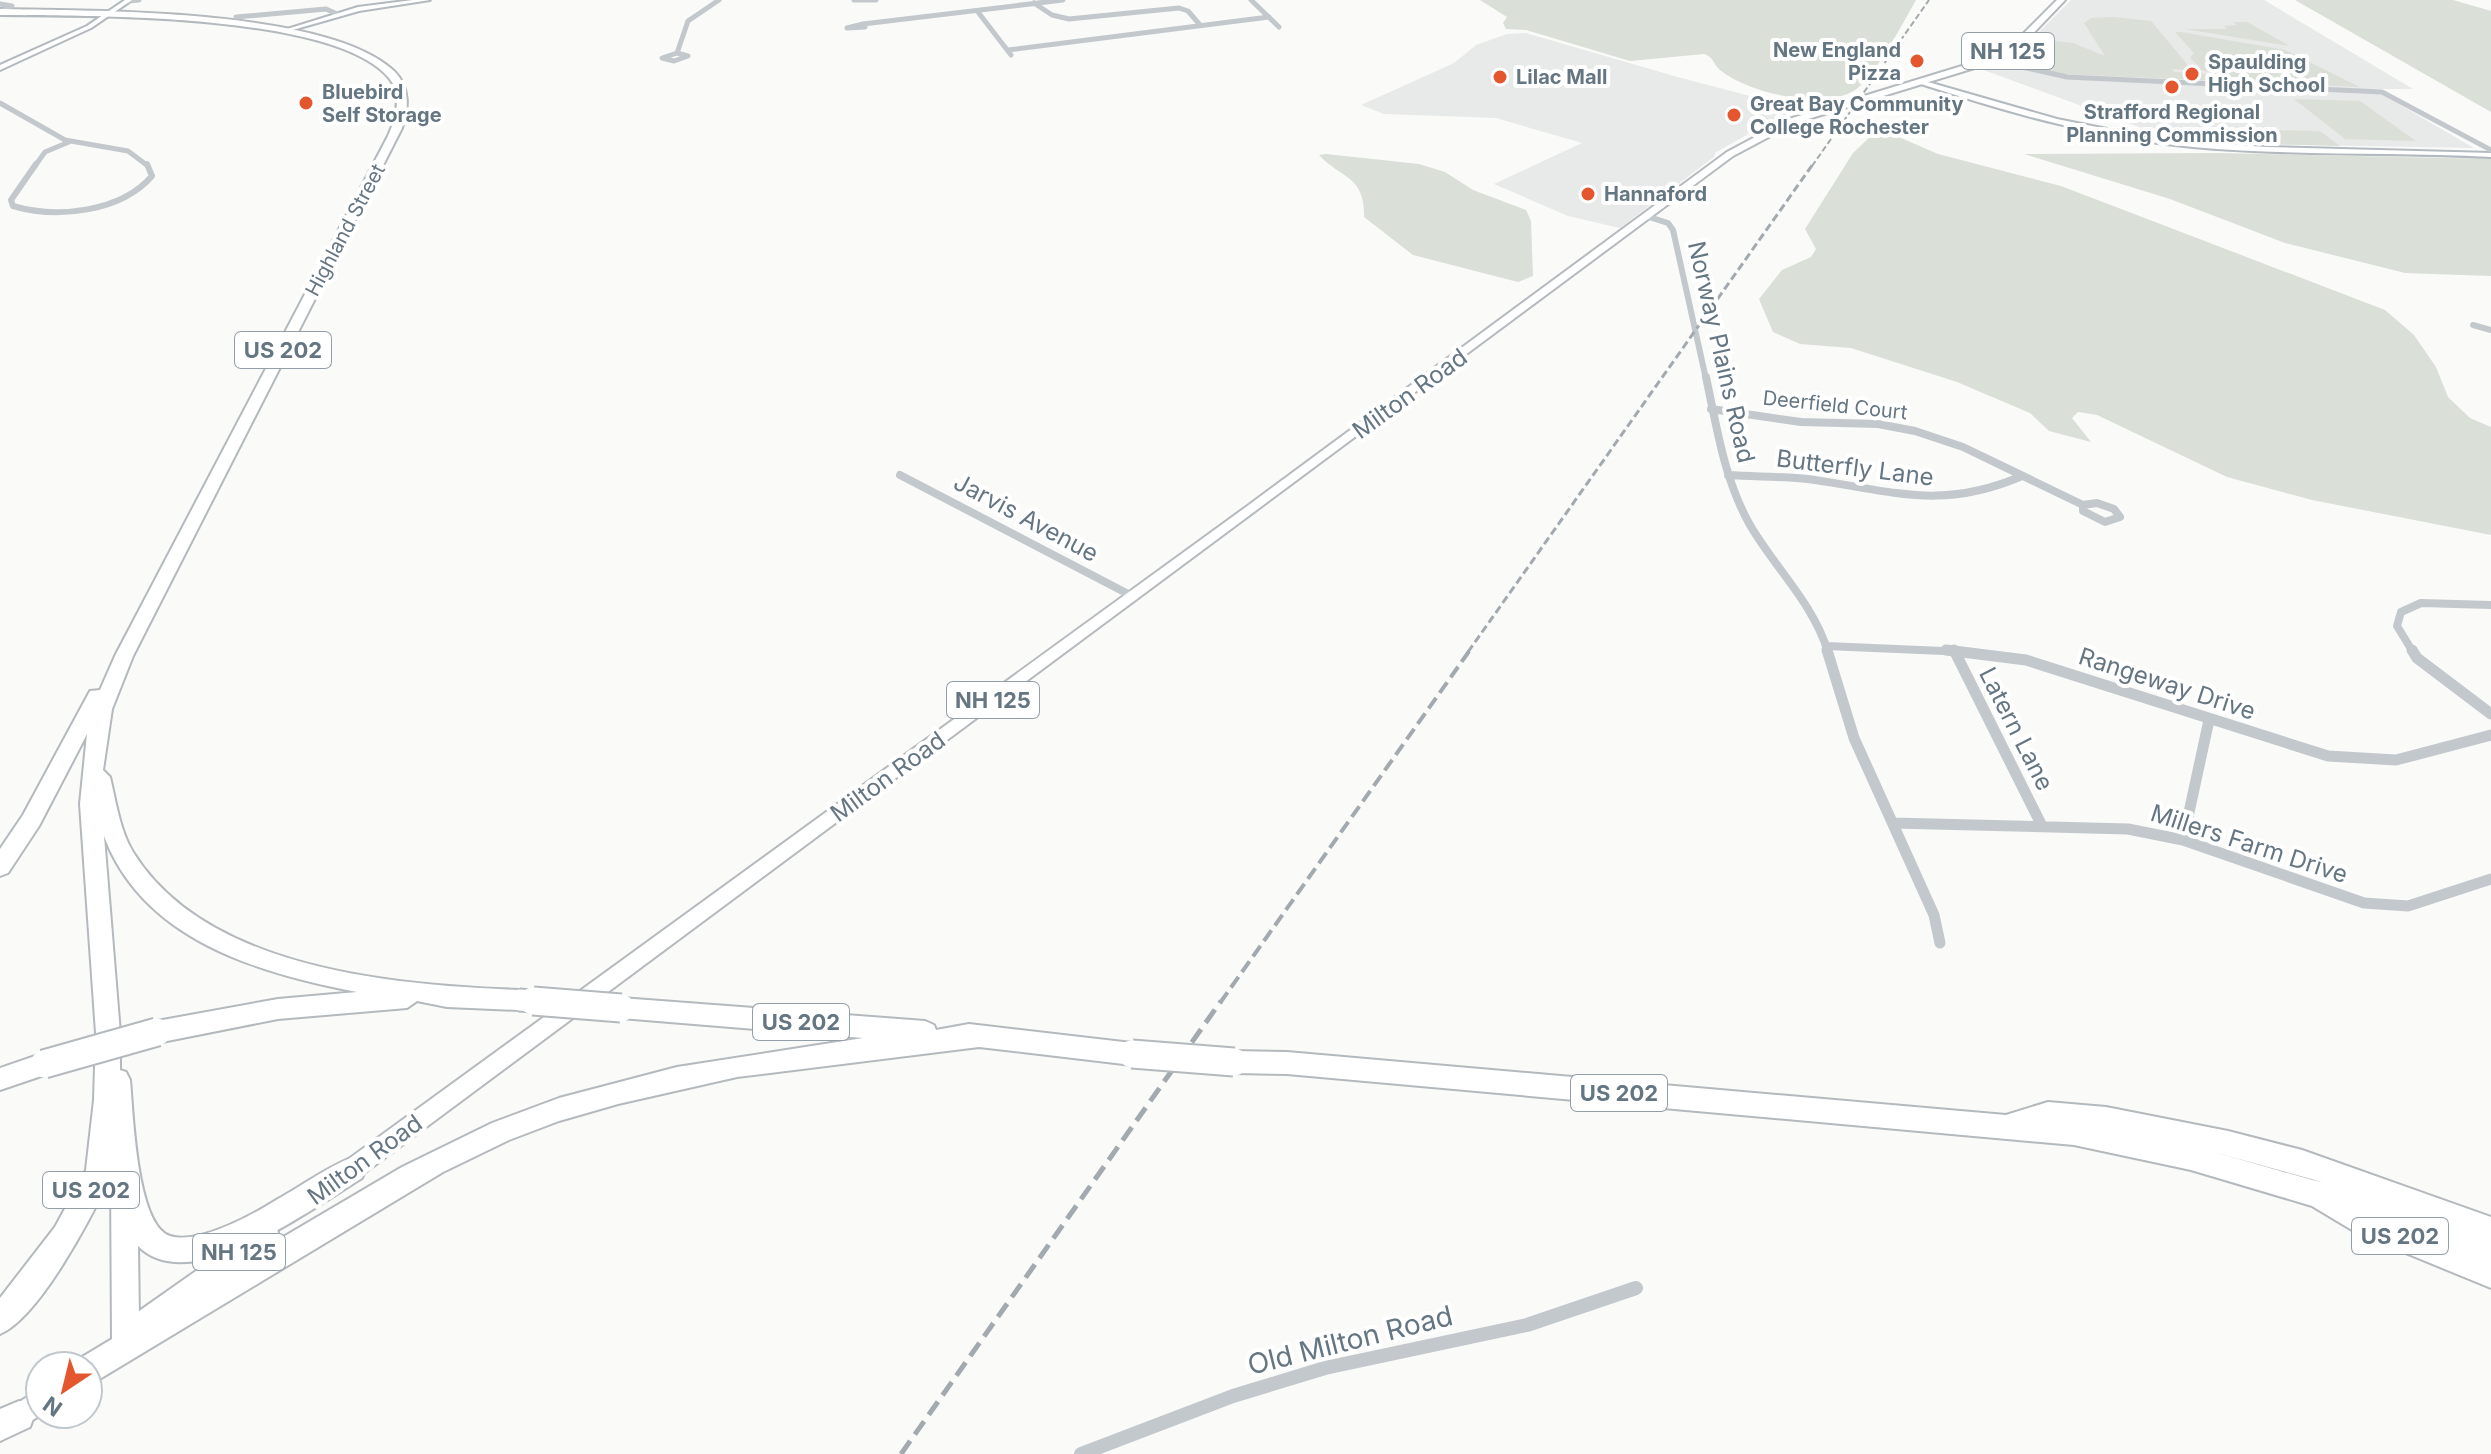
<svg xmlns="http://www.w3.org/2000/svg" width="2491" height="1454" font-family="Inter,sans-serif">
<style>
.built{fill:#e8e9e9}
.green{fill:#dadfd7}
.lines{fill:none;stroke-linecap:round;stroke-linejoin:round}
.secondary-casing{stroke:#b3babf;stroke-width:4}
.primary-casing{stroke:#b5babe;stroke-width:4}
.highway-casing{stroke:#b4b9bd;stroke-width:4}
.street-far4{stroke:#c3c8cc;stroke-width:5}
.street-far3{stroke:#c3c8cc;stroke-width:6}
.street-far2{stroke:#c3c8cc;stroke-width:8}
.street-far1{stroke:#c3c8cc;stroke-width:11}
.street{stroke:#c3c8cc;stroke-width:14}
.secondary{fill:#fff;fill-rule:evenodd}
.primary{fill:#fff;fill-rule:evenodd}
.highway{fill:#fff;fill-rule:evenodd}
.rail-far3{stroke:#a2aab0;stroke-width:2;stroke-dasharray:6 3;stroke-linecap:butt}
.rail-far2{stroke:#a2aab0;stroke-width:3;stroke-dasharray:8 4;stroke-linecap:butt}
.rail-far1{stroke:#a2aab0;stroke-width:4;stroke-dasharray:13 6;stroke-linecap:butt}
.rail{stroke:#a2aab0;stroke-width:5;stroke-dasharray:16 8;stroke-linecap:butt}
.highway-bridge-far1-casing{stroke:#b4b9bd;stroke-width:25;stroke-linecap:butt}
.highway-bridge-casing{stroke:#b4b9bd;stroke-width:31;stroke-linecap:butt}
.highway-bridge-far1{stroke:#fff;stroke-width:21}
.highway-bridge{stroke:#fff;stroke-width:27}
.poi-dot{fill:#e4572e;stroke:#fff;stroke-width:3}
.labels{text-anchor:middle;stroke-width:8;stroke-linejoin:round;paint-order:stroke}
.far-poi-label{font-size:20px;font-weight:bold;fill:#657683;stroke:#fff;text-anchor:start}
.far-street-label{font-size:20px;fill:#657683;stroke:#fff}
.shield{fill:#fff;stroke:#939fa8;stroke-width:2}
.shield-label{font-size:22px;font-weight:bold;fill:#657683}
.street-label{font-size:24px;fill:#657683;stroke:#fff}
.near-street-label{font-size:28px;fill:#657683;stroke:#fff}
</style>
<rect width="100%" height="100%" fill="#fafaf8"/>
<!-- built -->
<path class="built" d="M2071,0H2264L2413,89H2373L2474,148L2235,144L2172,139L1981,69L2018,53Z
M1526,33L1674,76L1803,110L1773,120L1715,153L1714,157L1620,228L1568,216L1494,184L1582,143L1496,118L1384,114L1361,105L1454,63L1476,45L1507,34Z"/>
<!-- green -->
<path class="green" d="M1480,0H1916C1903,23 1880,67 1860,86C1837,109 1774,97 1747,85C1739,82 1727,76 1720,70C1713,64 1714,57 1704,54L1630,61L1526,30L1506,29L1503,23L1507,17Z
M2295,0H2453L2491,11V112Z
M2113,17L2151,21L2192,70L2172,69L2174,72L2222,75L2197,69L2200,67L2190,58L2194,53L2175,32H2181L2285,50L2360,87L2063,74L2003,61L2034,39L2073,43L2105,56L2084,23L2091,18Z
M2233,22H2247L2290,46L2185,29H2227L2224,26L2237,25Z
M2294,99L2360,101L2416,141L2345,139Z
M2216,129L2320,131L2340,146L2234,143Z
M1873,134L1894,135L1938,154L2061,186L2385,310L2414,335L2436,367L2448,397L2470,418L2491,427V535L2312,500L2227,477L2097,415L2078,412L2072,418L2091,442L2049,431L2030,413L1957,382L1851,348L1800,344L1773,332L1759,299L1782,270L1811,257L1816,249L1805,229L1853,153Z
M2218,153L2491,159V276L2405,273L2285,243L2170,199L2024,154Z
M1326,154L1419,164L1445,172L1473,190L1526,210L1531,221L1533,276L1518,282L1413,255L1364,217C1365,175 1341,179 1319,155Z"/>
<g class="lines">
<!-- secondary casing -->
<g class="secondary-casing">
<path id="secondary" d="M125,0H132L91,28L0,70V65L87,26Z
M413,0H430L359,11L289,31L284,30L358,7Z
M1921,80L2057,119L2157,139L2266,147L2491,153V157C2392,152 2292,156 2193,147C2100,139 2010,113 1921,84Z"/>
</g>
<!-- primary casing -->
<g class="primary-casing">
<path id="primary" d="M2057,0H2065L2023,44L1994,62L1795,123L1733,156L355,1180L347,1183L339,1180L336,1173L339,1166L1246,507L1727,152L1789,119L1988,58L2017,40Z
M267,1221L275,1224L278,1232L275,1240L151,1330L143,1334L135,1330L131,1322L135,1314Z
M40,1389V1414H42L0,1441V1414Z"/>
</g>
<!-- highway casing -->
<g class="highway-casing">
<path id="highway" d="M0,9C93,11 327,8 394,71C410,87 409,109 402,128L133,656L112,709L103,770L110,777C116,802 120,831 133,852C206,970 394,985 519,990L528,993L531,1000L528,1007L519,1010L447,1007L417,1001L407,1008L278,1019L157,1043L148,1039L145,1032L148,1025L157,1021L278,999L357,992C258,973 143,940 104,836L120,1033V1070L126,1072L130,1080C133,1111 136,1225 170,1236C199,1245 254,1214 278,1199C303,1185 327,1167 353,1157L362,1160L366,1169L362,1178C313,1208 191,1299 138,1246L139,1322L402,1167L492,1123L559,1098L677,1067L863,1038L621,1018L612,1015L609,1008L612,1001L621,998L925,1021L934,1025L936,1030L969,1024L1132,1043L1141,1046L1145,1054L1141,1062L1132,1065L979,1047L737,1077L618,1104L559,1121L509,1140L443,1172L88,1386V1366H75L77,1360L112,1339L111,1176C92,1216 40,1317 0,1334V1298L55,1227L86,1170L94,1100L96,1033L80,804L87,734L39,826L8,873L0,876V849L23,815L90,691L100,690L115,656L388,136C396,118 403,95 389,78C333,12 85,16 0,15Z
M1234,1051L1287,1052L2006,1115L2048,1102L2106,1107L2228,1131L2302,1150L2491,1217V1288L2357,1233L2312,1206L2191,1170L2074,1145L1287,1074L1234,1073L1225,1070L1221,1062L1225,1054ZM2214,1152L2322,1182L2312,1180Z
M44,1053L53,1056L57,1064L53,1072L0,1090V1068Z
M19,1401L30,1405L34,1416L30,1427L0,1441V1409Z"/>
</g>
<!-- street-far4 -->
<path class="street-far4" d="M854,0H876
M1251,0L1279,27
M128,1L139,0
M1034,3L1052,15L1069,19L1179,8L1188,11L1200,25
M0,4L12,6L0,12
M978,12L1011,55
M236,17L326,9L337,14
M863,24L1063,0
M863,24L865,27L847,28Z
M1008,50L1269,17
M677,53L688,21L719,0
M677,53L688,56L674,61L662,58Z
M1991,60L2067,77L2382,92L2491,150
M0,103L65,140L128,151L148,166
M35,166L45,152L69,142"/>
<!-- street-far3 -->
<path class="street-far3" d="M36,164L11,200L13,206C57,219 121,212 152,176L147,164
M1649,217L1668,223L1673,230L1706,379
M2473,325L2491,330"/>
<!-- street-far2 -->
<path class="street-far2" d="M1706,377C1717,428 1724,479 1750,525C1775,568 1813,603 1828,652
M1711,409L1801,422L1878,424L1915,431L1963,447L2083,505
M900,475L1134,597
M1728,475C1757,477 1786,476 1815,480C1896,492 1943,510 2022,476
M2097,503L2114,509L2120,517L2105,522L2083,511V505Z
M1826,646L1967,652
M2413,652L2397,626L2401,612L2421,603L2491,605"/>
<!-- street-far1 -->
<path class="street-far1" d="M1827,650L1854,738L1934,915L1940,943
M1946,650L2026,660L2328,756L2396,760L2491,735
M1954,650L2042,826
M2412,650L2417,658L2491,714
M1893,823L2128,829L2183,840L2364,903L2408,906L2491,879
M2183,840L2209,720"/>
<!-- street -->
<path class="street" d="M1081,1454L1233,1396L1325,1368L1527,1325L1636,1288"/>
<!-- secondary -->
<use href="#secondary" class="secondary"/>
<!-- primary -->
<use href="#primary" class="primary"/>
<!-- highway -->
<use href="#highway" class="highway"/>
<!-- rail-far3 -->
<path class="rail-far3" d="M1812,166L1929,0"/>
<!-- rail-far2 -->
<path class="rail-far2" d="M1468,652L1813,164"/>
<!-- rail-far1 -->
<path class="rail-far1" d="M1220,1003L1470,650"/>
<!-- rail -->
<path class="rail" d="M901,1454L1221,1001"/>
<!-- highway-bridge-far1 casing -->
<g class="highway-bridge-far1-casing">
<path id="highway-bridge-far1" d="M519,1000L559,1003"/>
</g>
<!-- highway-bridge casing -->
<g class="highway-bridge-casing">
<path id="highway-bridge" d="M533,1001L621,1008
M1132,1054L1234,1062
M44,1064L157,1032"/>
</g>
<!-- highway-bridge-far1 -->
<use href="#highway-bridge-far1" class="highway-bridge-far1"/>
<!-- highway-bridge -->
<use href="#highway-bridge" class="highway-bridge"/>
</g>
<!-- markers -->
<g class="poi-dot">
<circle cx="1917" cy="61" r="8"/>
<circle cx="2192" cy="74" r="8"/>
<circle cx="1500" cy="77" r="8"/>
<circle cx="2172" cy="87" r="8"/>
<circle cx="306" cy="103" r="8"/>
<circle cx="1734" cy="115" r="8"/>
<circle cx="1588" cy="194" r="8"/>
</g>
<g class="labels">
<!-- far-poi labels -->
<g class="far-poi-label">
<text x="1901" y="57" text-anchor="end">New England<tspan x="1901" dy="23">Pizza</tspan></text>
<text x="2208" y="69">Spaulding<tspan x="2208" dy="23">High School</tspan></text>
<text x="1516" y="84">Lilac Mall</text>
<text x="322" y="99">Bluebird<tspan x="322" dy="23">Self Storage</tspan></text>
<text x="1750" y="111">Great Bay Community<tspan x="1750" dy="23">College Rochester</tspan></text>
<text x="2172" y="119" text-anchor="middle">Strafford Regional<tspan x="2172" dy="23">Planning Commission</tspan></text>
<text x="1604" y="201">Hannaford</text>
</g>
<!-- far-street labels -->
<g class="far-street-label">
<text transform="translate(345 230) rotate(-62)" y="7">Highland Street</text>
<text transform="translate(1835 405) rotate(6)" y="7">Deerfield Court</text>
</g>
<!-- shield labels -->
<g class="shield">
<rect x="1962" y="33" width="92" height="36" rx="6"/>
<rect x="235" y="332" width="96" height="36" rx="6"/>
<rect x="947" y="682" width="92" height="36" rx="6"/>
<rect x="753" y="1004" width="96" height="36" rx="6"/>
<rect x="1571" y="1075" width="96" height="36" rx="6"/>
<rect x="43" y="1172" width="96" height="36" rx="6"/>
<rect x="2352" y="1218" width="96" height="36" rx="6"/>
<rect x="193" y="1234" width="92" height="36" rx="6"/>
</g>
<g class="shield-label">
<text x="2008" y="59">NH 125</text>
<text x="283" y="358">US 202</text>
<text x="993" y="708">NH 125</text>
<text x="801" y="1030">US 202</text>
<text x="1619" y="1101">US 202</text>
<text x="91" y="1198">US 202</text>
<text x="2400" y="1244">US 202</text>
<text x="239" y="1260">NH 125</text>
</g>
<!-- street labels -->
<g class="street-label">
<text transform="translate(1721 352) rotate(77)" y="8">Norway Plains Road</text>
<text transform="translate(1410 394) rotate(-36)" y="8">Milton Road</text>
<text transform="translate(1855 468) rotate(7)" y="8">Butterfly Lane</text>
<text transform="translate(1026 518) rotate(28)" y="8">Jarvis Avenue</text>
<text transform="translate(2167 684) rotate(18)" y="8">Rangeway Drive</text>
<text transform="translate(2016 729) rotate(63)" y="8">Latern Lane</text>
<text transform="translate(888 777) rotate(-36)" y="8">Milton Road</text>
<text transform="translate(2249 844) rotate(18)" y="8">Millers Farm Drive</text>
<text transform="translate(365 1160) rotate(-36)" y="8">Milton Road</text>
</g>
<!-- near-street labels -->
<g class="near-street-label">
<text transform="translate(1350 1340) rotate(-14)" y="10">Old Milton Road</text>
</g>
</g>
<!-- north arrow -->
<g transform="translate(64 1390) rotate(215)"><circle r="38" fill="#ffffff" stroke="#c1c8cd" stroke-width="2"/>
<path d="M0-6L14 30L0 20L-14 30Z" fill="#e4572e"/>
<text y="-12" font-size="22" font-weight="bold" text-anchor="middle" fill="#657683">N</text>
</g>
</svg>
